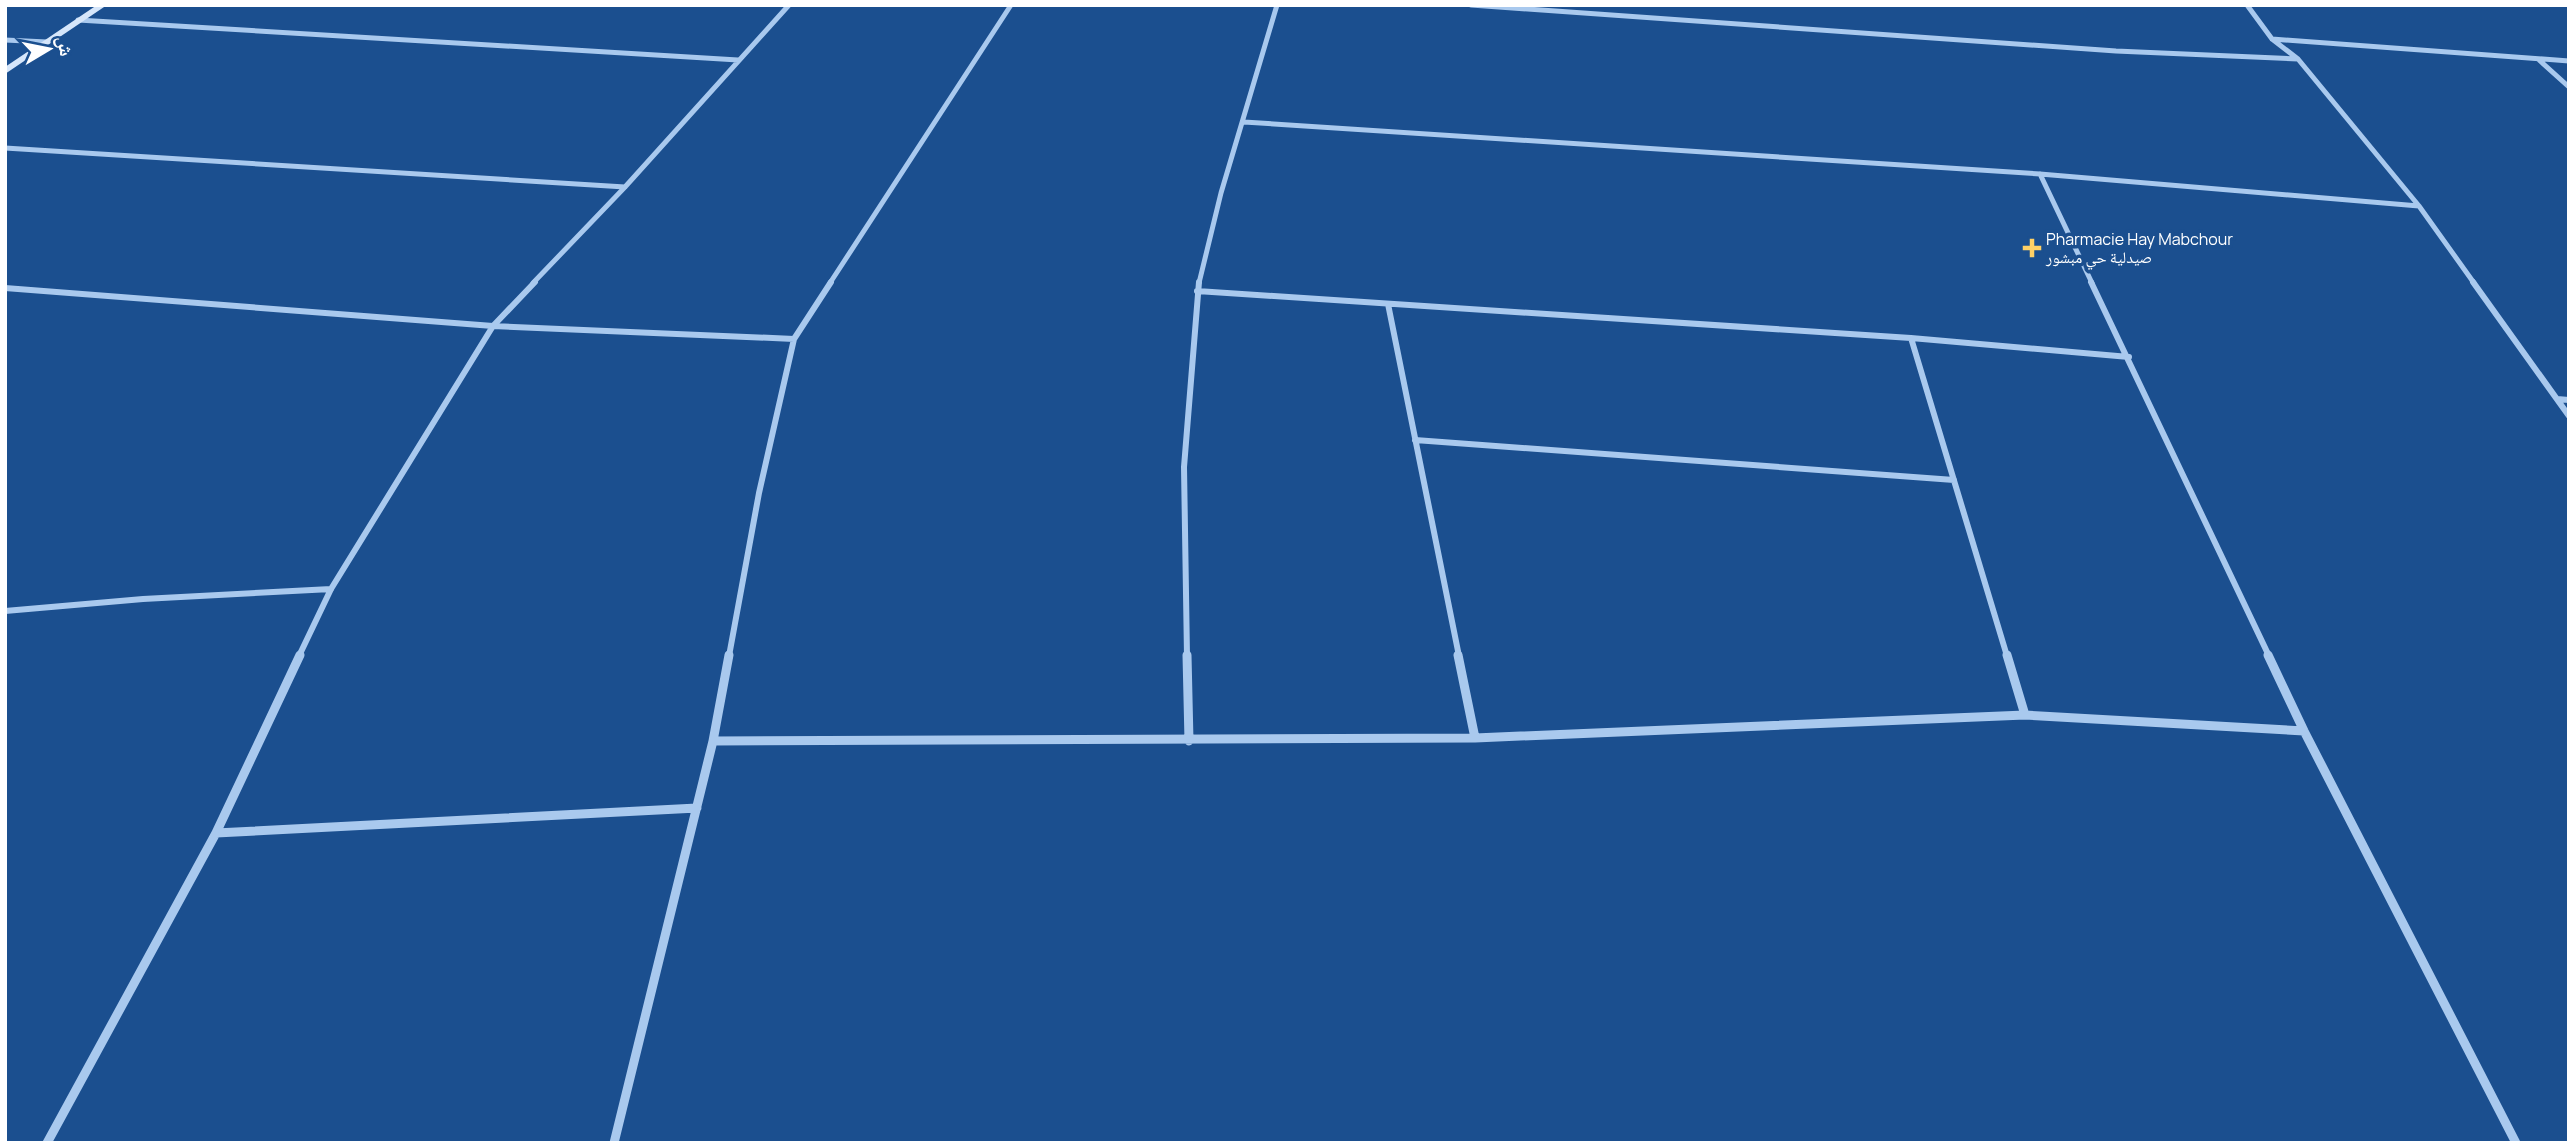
<svg xmlns="http://www.w3.org/2000/svg" width="2574" height="1148" font-family="Manrope,'Noto Naskh Arabic',sans-serif">
<style>
.lines{fill:none;stroke-linecap:round;stroke-linejoin:round}
.street-far2{stroke:#a9c9ee;stroke-width:5}
.street-far1{stroke:#a9c9ee;stroke-width:6}
.street{stroke:#a9c9ee;stroke-width:9}
.secondary{fill:#d6e6fa;fill-rule:evenodd}
.poi-dot{fill:#ffd166;stroke:#1b4f8f;stroke-width:2.5}
.labels{text-anchor:middle;stroke-width:7;stroke-linejoin:round;paint-order:stroke}
.far-poi-label{font-size:16px;fill:#fff;stroke:#1b4f8f;text-anchor:start}
</style>
<rect width="100%" height="100%" fill="#1b4f8f"/>
<g class="lines">
<!-- street-far2 -->
<path class="street-far2" d="M1471,5L2116,51L2298,59
M2247,5L2272,39L2298,59L2419,206
M78,20L738,60
M2272,39L2569,61
M5,40L47,42
M2538,59L2569,87
M1244,122L2040,174L2419,206L2474,283
M5,148L625,187
M2040,174L2092,283
M533,283L625,187L789,5
M830,283L1011,5
M1199,283L1221,193L1277,5"/>
<!-- street-far1 -->
<path class="street-far1" d="M2091,282L2269,656
M2473,282L2569,416
M5,288L493,326L794,339
M1197,291L1911,338L2129,357
M1388,304L1459,656
M1911,338L2007,656
M2557,399L2569,400
M1415,440L1954,480
M5,611L143,599L331,589
M299,656L331,589L493,326L535,282
M729,656L759,493L794,339L831,282
M1187,656L1184,467L1199,282"/>
<!-- street -->
<path class="street" d="M1187,655L1189,741
M1458,655L1475,738
M2007,655L2025,715
M2268,655L2304,731L2516,1143
M713,741L1475,738L2025,715L2304,731
M216,833L697,808
M47,1143L216,833L300,655
M614,1143L713,741L729,655"/>
<!-- secondary -->
<path class="secondary" d="M97,5H107L5,74V67Z"/>
</g>
<!-- markers -->
<path class="poi-dot" d="M2028.5 237.5h7v7h7v7h-7v7h-7v-7h-7v-7h7z"/>
<g class="labels">
<!-- far-poi labels -->
<g class="far-poi-label">
<text x="2046" y="245">Pharmacie Hay Mabchour<tspan x="2046" dy="18">صيدلية حي مبشور</tspan></text>
</g>
</g>
<!-- border -->
<rect width="2574" height="1148" fill="none" stroke="#ffffff" stroke-width="14"/>
<!-- north arrow -->
<g transform="translate(49 49) rotate(80)" stroke="#1b4f8f" stroke-width="5" paint-order="stroke">
<path d="M0-5L12 26L0 18L-12 26Z" fill="#ffffff"/>
<text y="-10" font-size="19" font-weight="bold" text-anchor="middle" fill="#ffffff">ش</text>
</g>
</svg>
